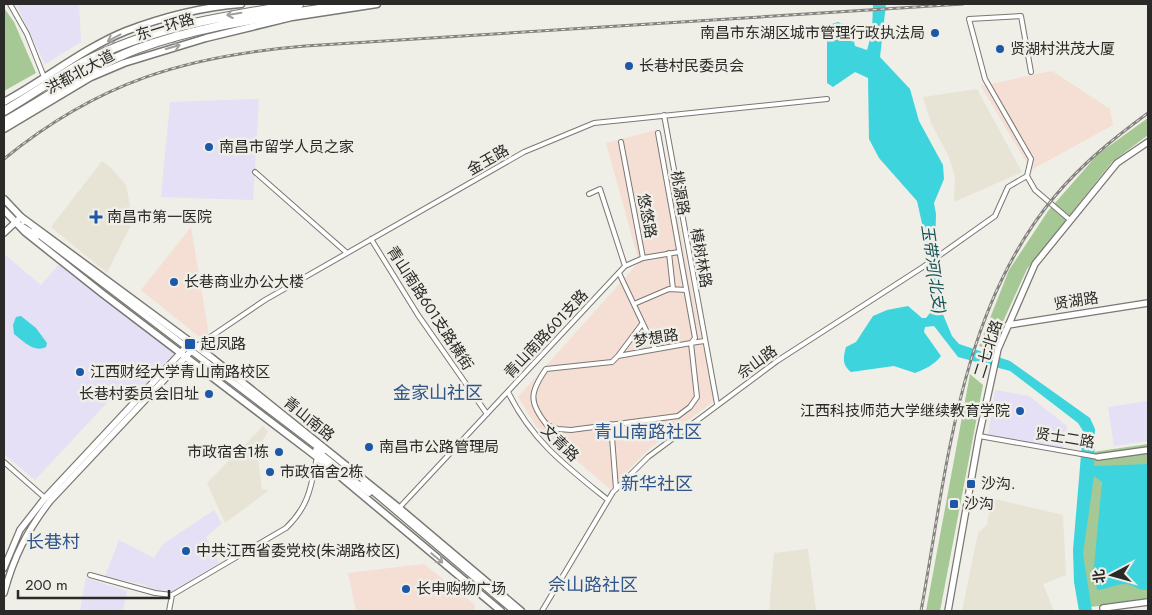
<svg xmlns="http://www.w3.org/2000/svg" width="1152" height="615" font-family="Jost,'Noto Sans SC',sans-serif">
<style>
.commercial{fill:#f5ded3}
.built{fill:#e7e4d6}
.education{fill:#e5e0f6}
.green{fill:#a6c895}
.water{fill:#3ed4de}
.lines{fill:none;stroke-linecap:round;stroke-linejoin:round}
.street-casing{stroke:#797872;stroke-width:6}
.secondary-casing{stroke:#797872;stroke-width:8}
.primary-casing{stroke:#797872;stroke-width:9}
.highway-casing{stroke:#797872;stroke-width:10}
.street{stroke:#fff;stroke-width:4}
.secondary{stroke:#fff;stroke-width:5.5}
.primary{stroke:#fff;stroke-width:6}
.highway{stroke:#fff;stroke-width:8}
.rail-casing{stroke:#84837f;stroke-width:3}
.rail{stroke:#efeee7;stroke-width:1;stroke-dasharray:4;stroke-linecap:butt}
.oneway{stroke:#9f9f9e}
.poi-dot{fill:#1c57a8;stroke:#efeee7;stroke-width:2}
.labels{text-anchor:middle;stroke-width:5;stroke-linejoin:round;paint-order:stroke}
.street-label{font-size:15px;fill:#2a2a28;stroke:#efeee7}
.poi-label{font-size:15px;fill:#2a2a28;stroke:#efeee7;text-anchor:start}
.water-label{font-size:16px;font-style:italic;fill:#145257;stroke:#efeee7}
.quarter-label{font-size:18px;fill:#2f558b;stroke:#efeee7}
</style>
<rect width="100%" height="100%" fill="#efeee7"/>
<!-- commercial -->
<path class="commercial" d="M1052,71L1110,109L1113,125L1031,170L981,86Z
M660,129L714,401L648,450L610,489L536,426L518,397L639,262L606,143Z
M191,227L209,335L202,339L141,290Z
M424,564L475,605L474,611H356L348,573Z"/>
<!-- built -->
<path class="built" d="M977,89L1022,172L954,202L955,176L948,155L931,123L923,97Z
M102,161L110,167L126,185L133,221L107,273L51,227Z
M263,426L268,431L257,451L262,489L268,491L225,523L207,483Z
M991,498L1063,515L1066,575L1043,584L1054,611H962L978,533L987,525Z
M808,549L816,611H769L774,553Z"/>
<!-- education -->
<path class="education" d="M16,4H79L81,42L45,64Z
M259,99L253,200L161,197L170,102Z
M4,254L41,285L60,263L174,353L130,402L118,391L35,480L4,454Z
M995,390L1029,396L1067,426L1063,449L988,436Z
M1148,401V441L1114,446L1108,407Z
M214,510L222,523L206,537L219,563L172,591L154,590L145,585L105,576L119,540L154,558L163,544Z
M86,578L127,591L123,611H80Z"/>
<!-- green -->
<path class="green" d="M4,8L14,22L36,73L4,91Z
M1148,118V135L1112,162L1027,269L990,350L979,346L1009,270L1048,211L1098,154Z
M970,374L983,385L940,611H926Z
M1148,444V600L1090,607L1082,554L1093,452Z"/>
<!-- water -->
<path class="water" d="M873,4H886L880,57L910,89L919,121L943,165L944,179L934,203L936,214L935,251L942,312L952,336L959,344L1010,361L1090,418L1095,429L1094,466L1148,464V590C1137,591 1134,584 1125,584C1117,584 1106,589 1097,590L1094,567L1102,482L1094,476L1083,554L1092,611H1079L1074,582L1073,550L1083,431L1078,423L1010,371L958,357L934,326L925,327L924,332L941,356C934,365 925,369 915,373L894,366L851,372C842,365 843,358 846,347L856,342L873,316L887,310L908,306L922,318H926L934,308L933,273L917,201L879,158L869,139L868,78L855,72L833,87L827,83V34L829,25L838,22C851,27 853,33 855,46L867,50L872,32Z
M21,316L36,328L47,343L46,347C34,353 23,341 14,334L13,325L16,317Z"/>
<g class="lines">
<!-- street casing -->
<g class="street-casing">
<path id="street" d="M10,4L27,34L44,77
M664,115L717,404
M658,133L695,338L691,343
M621,142L643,258L679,252
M255,172L347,253
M1027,176L1035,190L1070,220
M371,239L418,315L487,414
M669,253L673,289
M625,266L643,258
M619,273L655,349
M634,304L669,289L686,290
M691,343L697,397L690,407L678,416L571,430L558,429L547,425C528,402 530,392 546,369L612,362L618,356Z
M691,343L704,341
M197,346L265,300L524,152L594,123L827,99
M618,356L642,324
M508,392C532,441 567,467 608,500
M611,424L616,489
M979,436L1098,457
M4,462L45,498
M399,508L625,266L600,189L589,194
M90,575L155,593L172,595L286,528C309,506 311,487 317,457
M169,611L172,595
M542,611L613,492L648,457L777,361L923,267L995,216L1008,187L1027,176L1031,159L985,79L969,19L1021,16L1031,72"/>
</g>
<!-- secondary casing -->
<g class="secondary-casing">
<path id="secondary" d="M20,225L37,236
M34,231L323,451
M4,233L21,217L24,221
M1008,325L1148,303
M316,450L369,493
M1098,457L1148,450
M363,483L514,611
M4,568L20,530L45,498L189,344
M4,593C14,556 27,531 50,501L193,349
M948,611L979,436L998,349L1035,264L1117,163L1148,142
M1104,611L1103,608L1148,602"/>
</g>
<!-- primary casing -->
<g class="primary-casing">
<path id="primary" d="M4,102C45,80 82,49 126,31C163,17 202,7 241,4
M4,129L91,77L124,63L206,38L292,17L377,4
M4,199L21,217L212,358L399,508L521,611
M4,210L25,232L103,294L317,457L501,611"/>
</g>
<!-- highway casing -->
<g class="highway-casing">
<path id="highway" d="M4,111C30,96 55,78 82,63C150,27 225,16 299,4
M4,122C48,97 90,67 137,49C205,24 279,16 349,4"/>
</g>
<!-- street -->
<use href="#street" class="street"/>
<!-- secondary -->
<use href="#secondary" class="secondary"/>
<!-- primary -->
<use href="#primary" class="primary"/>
<!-- highway -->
<use href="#highway" class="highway"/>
<!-- rail casing -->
<g class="rail-casing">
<path id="rail" d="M4,159C98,82 186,56 305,46L963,4
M921,611C947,470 959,310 1055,196C1083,163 1114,138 1148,113"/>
</g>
<!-- rail -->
<use href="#rail" class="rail"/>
</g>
<!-- one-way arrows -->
<defs><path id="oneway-shaft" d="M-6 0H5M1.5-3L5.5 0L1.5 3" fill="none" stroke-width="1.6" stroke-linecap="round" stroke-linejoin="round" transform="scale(1.25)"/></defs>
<g class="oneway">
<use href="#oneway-shaft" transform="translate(234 14) rotate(171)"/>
<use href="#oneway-shaft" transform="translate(114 38) rotate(152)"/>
<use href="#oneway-shaft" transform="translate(173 47) rotate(-16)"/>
<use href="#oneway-shaft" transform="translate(437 558) rotate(40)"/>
</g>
<!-- markers -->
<g class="poi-dot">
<circle cx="935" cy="33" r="5"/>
<circle cx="1000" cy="49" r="5"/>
<circle cx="629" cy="66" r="5"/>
<circle cx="209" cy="147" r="5"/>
<path d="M93.5 209.5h5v5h5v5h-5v5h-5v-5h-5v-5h5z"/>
<circle cx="174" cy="282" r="5"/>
<rect x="184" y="338" width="12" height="12" rx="2.5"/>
<circle cx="80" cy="372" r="5"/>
<circle cx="209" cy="394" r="5"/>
<circle cx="1020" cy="411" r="5"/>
<circle cx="369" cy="447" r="5"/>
<circle cx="279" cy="452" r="5"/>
<circle cx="270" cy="472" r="5"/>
<rect x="966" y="479" width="10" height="10" rx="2.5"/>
<rect x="949" y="499" width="10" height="10" rx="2.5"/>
<circle cx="186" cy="551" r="5"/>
<circle cx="406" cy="589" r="5"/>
</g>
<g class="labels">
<!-- street labels -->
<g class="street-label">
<text transform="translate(165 27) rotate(-17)" y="5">东一环路</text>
<text transform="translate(80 72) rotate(-28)" y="5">洪都北大道</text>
<text transform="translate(488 160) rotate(-30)" y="5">金玉路</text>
<text transform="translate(680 193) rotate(80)" y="5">桃源路</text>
<text transform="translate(647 216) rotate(79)" y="5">悠悠路</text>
<text transform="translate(701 258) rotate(80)" y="5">樟树林路</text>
<text transform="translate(1076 301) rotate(-9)" y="5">贤湖路</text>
<text transform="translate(430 308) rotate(57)" y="5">青山南路601支路横街</text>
<text transform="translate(546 334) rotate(-47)" y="5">青山南路601支路</text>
<text transform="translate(656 338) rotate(-9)" y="5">梦想路</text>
<text transform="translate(988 349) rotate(-72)" y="5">二七北路</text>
<text transform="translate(757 362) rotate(-36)" y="5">佘山路</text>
<text transform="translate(309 419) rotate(39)" y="5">青山南路</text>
<text transform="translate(1065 438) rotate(9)" y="5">贤士二路</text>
<text transform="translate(560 443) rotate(44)" y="5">文青路</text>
</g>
<!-- poi labels -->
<g class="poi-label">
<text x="925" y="38" text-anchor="end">南昌市东湖区城市管理行政执法局</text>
<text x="1010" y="54">贤湖村洪茂大厦</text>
<text x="639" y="71">长巷村民委员会</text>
<text x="219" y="152">南昌市留学人员之家</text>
<text x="107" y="222">南昌市第一医院</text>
<text x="184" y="287">长巷商业办公大楼</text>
<text x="201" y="349">起凤路</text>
<text x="90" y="377">江西财经大学青山南路校区</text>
<text x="199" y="399" text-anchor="end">长巷村委员会旧址</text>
<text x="1010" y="416" text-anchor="end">江西科技师范大学继续教育学院</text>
<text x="379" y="452">南昌市公路管理局</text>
<text x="269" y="457" text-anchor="end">市政宿舍1栋</text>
<text x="280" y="477">市政宿舍2栋</text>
<text x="981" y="489">沙沟.</text>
<text x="964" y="509">沙沟</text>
<text x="196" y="556">中共江西省委党校(朱湖路校区)</text>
<text x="416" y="594">长申购物广场</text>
</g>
<!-- water labels -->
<g class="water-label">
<text transform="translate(934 269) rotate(82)" y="6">玉带河(北支)</text>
</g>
<!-- quarter labels -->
<g class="quarter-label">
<text x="438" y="399">金家山社区</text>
<text x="648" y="438">青山南路社区</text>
<text x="657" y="490">新华社区</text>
<text x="53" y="548">长巷村</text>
<text x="593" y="591">佘山路社区</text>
</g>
</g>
<!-- border -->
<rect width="1152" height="615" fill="none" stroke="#2a2a28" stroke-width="10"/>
<!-- north arrow -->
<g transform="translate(1112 575) rotate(264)" stroke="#efeee7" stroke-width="4" paint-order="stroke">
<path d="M0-4L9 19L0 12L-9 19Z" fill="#2a2a28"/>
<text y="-8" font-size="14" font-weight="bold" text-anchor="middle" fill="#2a2a28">北</text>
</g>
<!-- scale -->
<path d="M18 590v8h151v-8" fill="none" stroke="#2a2a28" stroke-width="2.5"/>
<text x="25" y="590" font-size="15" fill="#2a2a28" stroke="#efeee7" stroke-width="4" paint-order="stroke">200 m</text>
</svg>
